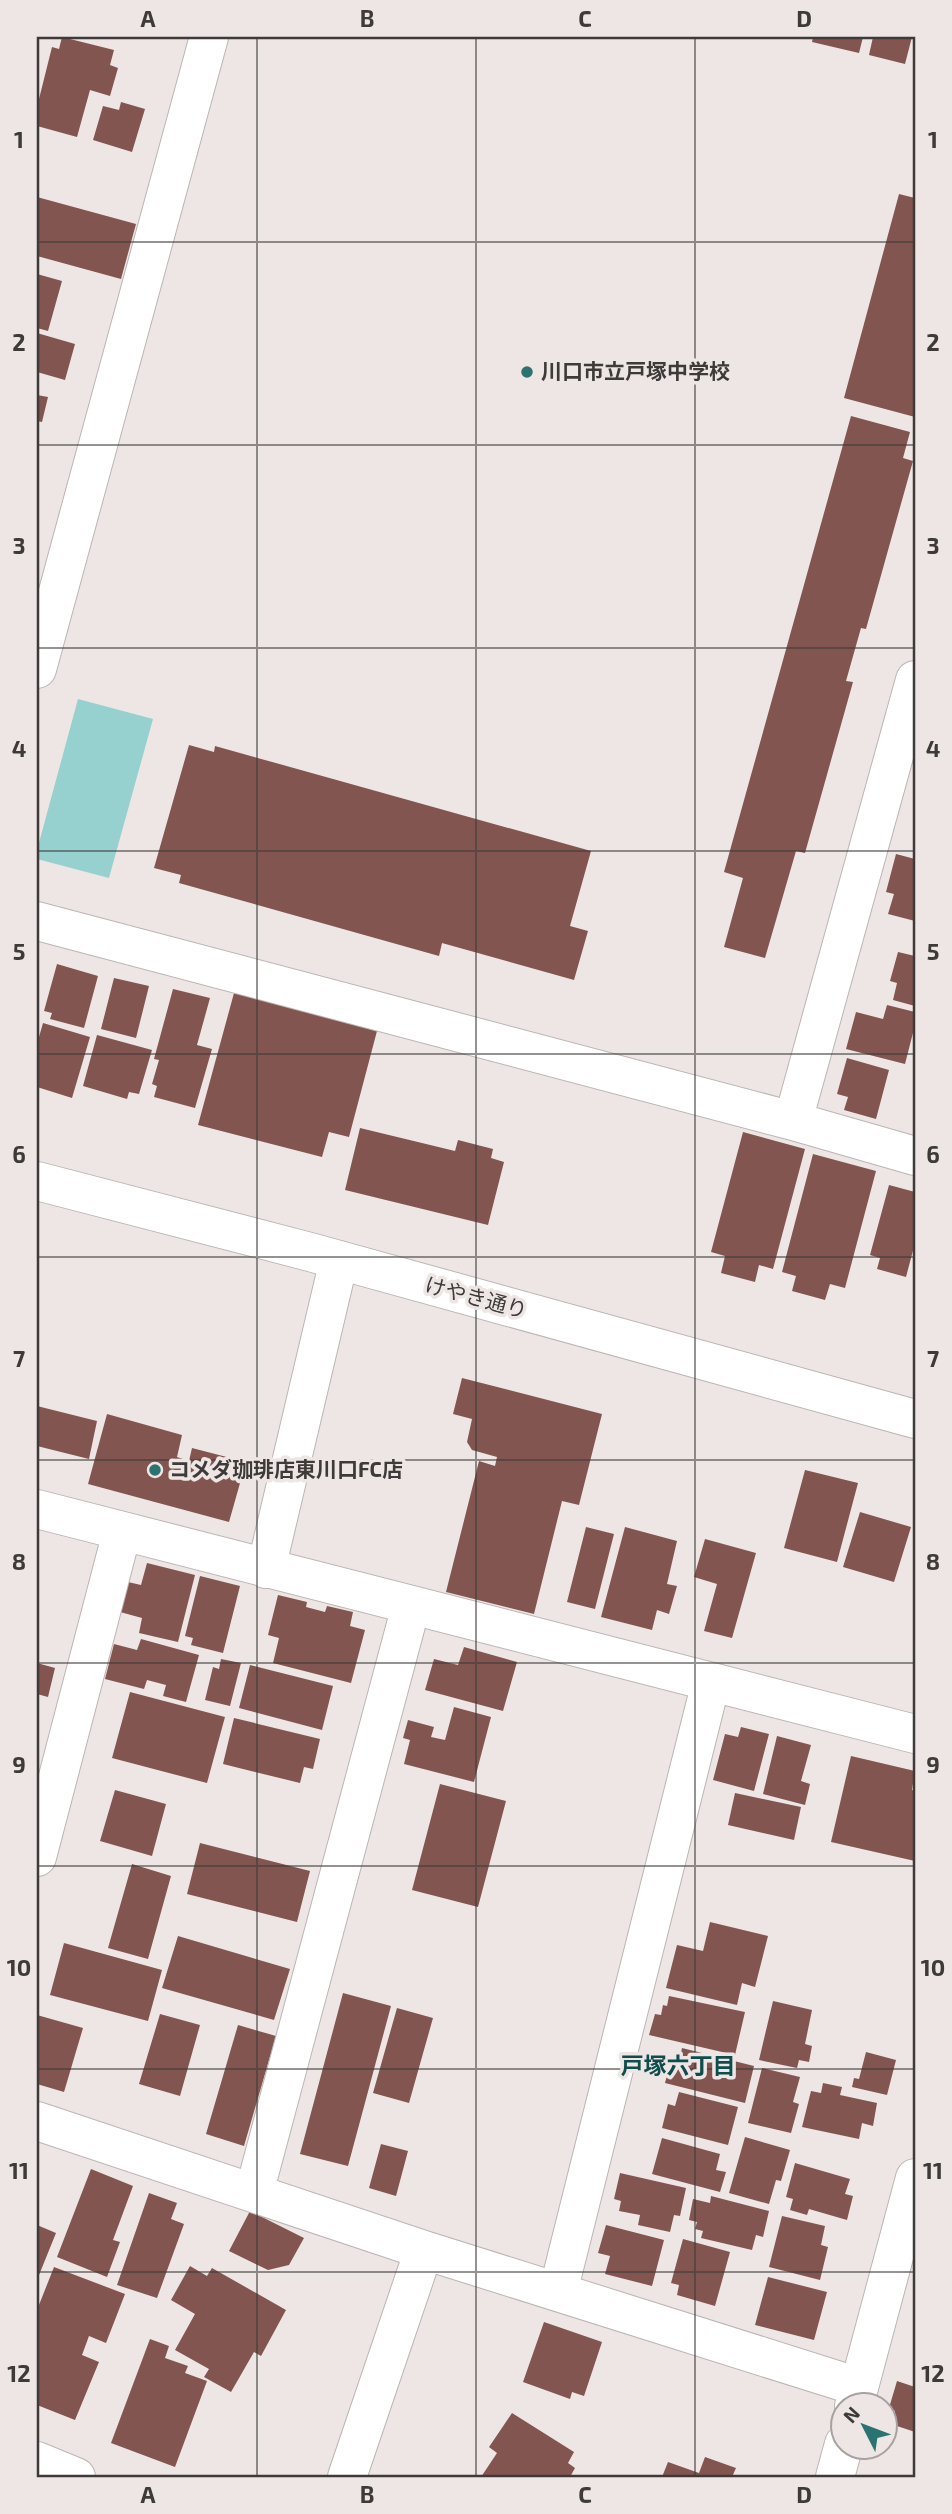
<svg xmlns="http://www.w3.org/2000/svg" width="952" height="2514" font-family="'Exo 2','Noto Sans JP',sans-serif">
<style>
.water{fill:#96d1cf}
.building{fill:#825550}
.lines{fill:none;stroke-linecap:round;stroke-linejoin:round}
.street-casing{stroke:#bcb5b4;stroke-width:40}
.secondary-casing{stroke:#bcb5b4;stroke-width:40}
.street{stroke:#fff;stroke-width:38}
.secondary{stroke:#fff;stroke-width:38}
.grid{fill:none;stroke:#3d3a39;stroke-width:2;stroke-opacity:0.55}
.poi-dot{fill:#297371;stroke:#eee6e5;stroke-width:2.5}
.labels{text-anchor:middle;stroke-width:7;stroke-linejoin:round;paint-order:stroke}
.poi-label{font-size:21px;font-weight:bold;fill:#3d3a39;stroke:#eee6e5;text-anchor:start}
.street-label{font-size:21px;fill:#3d3a39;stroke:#eee6e5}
.neighbourhood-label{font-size:23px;font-weight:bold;fill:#0e4d4c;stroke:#eee6e5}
.neatline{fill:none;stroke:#3d3a39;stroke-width:2.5}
.grid-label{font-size:23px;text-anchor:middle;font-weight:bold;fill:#3d3a39}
</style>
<rect width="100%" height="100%" fill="#eee6e5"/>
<!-- water -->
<path class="water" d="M78,699L153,719L109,878L37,859V850Z"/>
<!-- building -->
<path class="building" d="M62,37L114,50L110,65L118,68L110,96L90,90L77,137L37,126V107L52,47L59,49Z
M813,37H863L859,53L812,42Z
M873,37H912L905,64L869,55Z
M121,102L145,109L132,152L93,140L103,106L119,110Z
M899,194L915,198V417L844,398Z
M37,197L136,224L121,279L37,256Z
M37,274L62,281L48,331L37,328Z
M37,333L75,344L65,380L37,372Z
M37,395L48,397L42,422L37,421Z
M851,416L910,432L903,458L913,461L866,629L861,628L846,681L853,682L805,853L796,851L765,958L724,947L743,878L724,872Z
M189,745L214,752L215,746L591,851L570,926L588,931L574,980L442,943L439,956L179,883L181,875L154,868Z
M896,854L915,859V921L888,914L894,894L886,892Z
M898,952L915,956V1006L893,1000L897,983L890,981Z
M57,964L98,976L84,1028L50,1019L52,1013L44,1011Z
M114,978L149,986L136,1038L101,1029Z
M173,989L210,998L197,1045L212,1049L195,1108L154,1097L157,1086L152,1084L159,1060L154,1059Z
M234,993L377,1031L349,1137L329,1132L322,1157L198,1125Z
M887,1005L915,1012V1025L905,1064L846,1049L856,1012L883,1019Z
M43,1023L90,1037L72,1098L37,1087V1044Z
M97,1035L152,1050L139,1094L129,1092L127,1099L83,1086Z
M847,1058L889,1070L876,1119L844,1110L848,1097L837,1094Z
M360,1128L455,1151L458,1140L493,1149L491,1158L504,1162L488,1225L345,1190Z
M743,1132L805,1149L773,1269L759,1265L755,1282L721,1273L725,1256L711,1252Z
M813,1154L876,1171L845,1288L830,1284L825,1300L792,1291L796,1276L782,1272Z
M889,1185L915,1192V1243L906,1277L877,1269L880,1258L870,1255Z
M462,1378L602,1414L579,1505L562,1501L534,1614L446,1592L479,1461L495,1466L497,1457L472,1450L467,1442L472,1419L453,1414Z
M37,1406L97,1421L89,1459L37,1446Z
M107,1414L182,1435L177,1457L189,1461L192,1448L246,1462L229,1522L88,1484Z
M805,1470L858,1483L837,1562L784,1548Z
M860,1512L911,1527L894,1582L843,1567Z
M586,1527L614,1534L595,1609L567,1602Z
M625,1527L677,1541L667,1584L677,1586L669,1614L657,1610L652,1630L601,1617Z
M705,1539L756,1553L732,1638L704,1631L717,1584L694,1577Z
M147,1563L195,1575L178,1642L139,1633L142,1618L120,1612L128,1582L141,1585Z
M200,1576L240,1586L223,1653L191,1645L193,1638L185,1636Z
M278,1595L307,1602L306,1607L325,1612L327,1606L353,1612L350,1626L365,1630L351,1683L273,1663L279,1638L268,1635Z
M141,1639L199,1655L186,1702L163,1696L166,1685L147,1680L144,1689L105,1679L114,1644L137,1650Z
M464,1647L517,1662L503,1711L425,1690L434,1659L458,1665Z
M221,1659L241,1663L230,1706L205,1700L213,1667L219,1669Z
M37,1663L55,1668L48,1697L37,1694Z
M250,1665L333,1686L322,1730L239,1708Z
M130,1692L225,1717L207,1783L112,1758Z
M454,1707L491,1717L474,1782L404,1764L410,1740L403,1738L408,1720L434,1727L431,1737L445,1740Z
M234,1718L320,1739L313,1769L304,1767L300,1783L223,1764Z
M741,1727L769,1734L754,1791L713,1780L725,1734L738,1737Z
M777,1736L811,1745L801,1781L810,1784L805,1805L763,1794Z
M851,1756L915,1771L912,1790L915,1791V1861L831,1842Z
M440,1784L506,1801L478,1907L412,1890Z
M115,1790L166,1804L152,1856L100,1841Z
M735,1793L801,1807L794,1840L728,1825Z
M200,1843L310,1871L297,1922L187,1894Z
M132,1864L171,1876L148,1959L108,1948Z
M710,1922L768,1936L755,1987L742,1983L737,2005L666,1988L677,1945L703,1951Z
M178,1936L290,1969L274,2020L162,1988Z
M64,1943L162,1970L148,2021L50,1995Z
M343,1993L391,2006L348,2166L300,2154Z
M669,1996L745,2012L735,2055L649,2035L655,2014L661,2015L663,2005L667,2006Z
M773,2001L812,2010L805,2044L812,2046L809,2062L799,2060L797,2068L759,2060Z
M397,2008L433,2018L409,2103L373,2093Z
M160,2014L200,2025L180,2096L139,2084Z
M37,2015L83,2028L64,2092L37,2084Z
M238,2025L276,2036L244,2146L206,2134Z
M682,2048L754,2066L745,2103L665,2083L672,2056L680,2057Z
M866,2052L896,2060L887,2095L852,2087L854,2078L859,2079Z
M762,2068L800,2077L793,2102L799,2104L791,2133L748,2123Z
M823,2083L842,2087L840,2095L877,2103L873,2126L862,2123L859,2139L802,2127L811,2091L821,2093Z
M679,2092L738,2107L728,2145L662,2128L668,2104L675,2106Z
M745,2137L790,2150L781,2181L776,2180L769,2204L729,2193Z
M662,2138L720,2154L716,2170L726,2172L720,2192L652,2174Z
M381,2144L408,2151L396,2196L369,2188Z
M795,2163L850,2179L845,2194L853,2196L847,2220L809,2209L807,2215L790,2210L793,2199L786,2197Z
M91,2169L133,2186L113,2240L120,2242L107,2277L57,2257Z
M620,2173L686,2188L680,2216L674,2215L670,2232L638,2225L640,2215L619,2211L621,2201L614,2199Z
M149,2193L177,2203L171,2219L184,2224L157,2298L117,2285Z
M711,2196L769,2211L763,2237L756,2235L752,2250L701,2238L703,2231L695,2229L697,2222L689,2220L693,2199L710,2203Z
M250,2211L304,2238L289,2265L268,2270L229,2251Z
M782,2216L825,2226L821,2245L828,2247L820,2280L769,2267Z
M37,2225L56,2233L37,2280Z
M606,2225L664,2240L652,2286L605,2274L610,2256L598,2253Z
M683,2239L730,2252L715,2306L677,2295L679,2285L671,2283Z
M190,2266L207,2276L212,2268L286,2310L261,2356L254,2352L231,2392L204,2377L209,2369L175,2350L195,2314L171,2300Z
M54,2267L125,2294L106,2343L89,2336L82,2355L99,2362L75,2420L37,2405V2310Z
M768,2277L827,2292L814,2340L755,2325Z
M544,2322L602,2342L584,2396L572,2392L570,2399L523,2382Z
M150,2339L169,2346L165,2358L188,2366L185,2373L207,2381L175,2467L111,2443Z
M897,2381L915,2387V2432L891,2424L895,2411L889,2408Z
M512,2413L574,2452L568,2463L575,2468L570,2477H481L497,2453L489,2447Z
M705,2457L736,2468L732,2477H662L668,2462L699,2473Z"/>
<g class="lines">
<!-- street casing -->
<g class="street-casing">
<path id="street" d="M37,669L209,37
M37,921L793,1121L915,1156
M793,1121L915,680
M37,1509L915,1734
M266,1569L339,1260
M37,1857L122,1532
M37,2121L424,2250L859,2387
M254,2193L411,1606
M558,2292L711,1682
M347,2477L424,2250"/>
</g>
<!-- secondary casing -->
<g class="secondary-casing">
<path id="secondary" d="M37,1181L310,1252L915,1419
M854,2406L915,2178
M37,2461L76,2477
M835,2477L844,2444"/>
</g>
<!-- street -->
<use href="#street" class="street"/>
<!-- secondary -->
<use href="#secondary" class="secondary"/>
</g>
<!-- grid -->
<path class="grid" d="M257,37V2477M476,37V2477M695,37V2477M37,242H915M37,445H915M37,648H915M37,851H915M37,1054H915M37,1257H915M37,1460H915M37,1663H915M37,1866H915M37,2069H915M37,2272H915"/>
<!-- markers -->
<g class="poi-dot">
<circle cx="527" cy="372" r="7"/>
<circle cx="155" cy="1470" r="7"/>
</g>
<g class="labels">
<!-- poi labels -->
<g class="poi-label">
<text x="541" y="379">川口市立戸塚中学校</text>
<text x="169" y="1477">コメダ珈琲店東川口FC店</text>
</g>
<!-- street labels -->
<g class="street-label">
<text transform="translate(476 1298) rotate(15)" y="7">けやき通り</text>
</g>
<!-- neighbourhood labels -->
<g class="neighbourhood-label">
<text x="678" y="2074">戸塚六丁目</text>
</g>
</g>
<!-- border -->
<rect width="952" height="2514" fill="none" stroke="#eee6e5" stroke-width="77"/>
<!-- north arrow -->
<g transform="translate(864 2426) rotate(312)"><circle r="33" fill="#eee6e5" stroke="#a7a1a0" stroke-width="2"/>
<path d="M0-5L12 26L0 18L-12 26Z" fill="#297371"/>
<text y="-10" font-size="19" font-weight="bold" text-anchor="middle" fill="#3d3a39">N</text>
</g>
<rect x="38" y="38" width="876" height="2438" class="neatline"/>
<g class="grid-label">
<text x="148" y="27">A</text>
<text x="367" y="27">B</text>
<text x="585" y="27">C</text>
<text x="804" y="27">D</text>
<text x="19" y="148">1</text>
<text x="933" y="148">1</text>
<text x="19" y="351">2</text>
<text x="933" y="351">2</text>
<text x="19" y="554">3</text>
<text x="933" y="554">3</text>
<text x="19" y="757">4</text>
<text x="933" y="757">4</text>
<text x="19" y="960">5</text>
<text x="933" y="960">5</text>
<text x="19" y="1163">6</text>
<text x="933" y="1163">6</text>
<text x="19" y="1367">7</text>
<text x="933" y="1367">7</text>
<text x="19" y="1570">8</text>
<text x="933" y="1570">8</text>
<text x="19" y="1773">9</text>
<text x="933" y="1773">9</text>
<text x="19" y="1976">10</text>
<text x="933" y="1976">10</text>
<text x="19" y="2179">11</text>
<text x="933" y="2179">11</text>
<text x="19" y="2382">12</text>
<text x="933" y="2382">12</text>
<text x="148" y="2503">A</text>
<text x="367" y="2503">B</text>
<text x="585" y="2503">C</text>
<text x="804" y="2503">D</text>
</g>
</svg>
